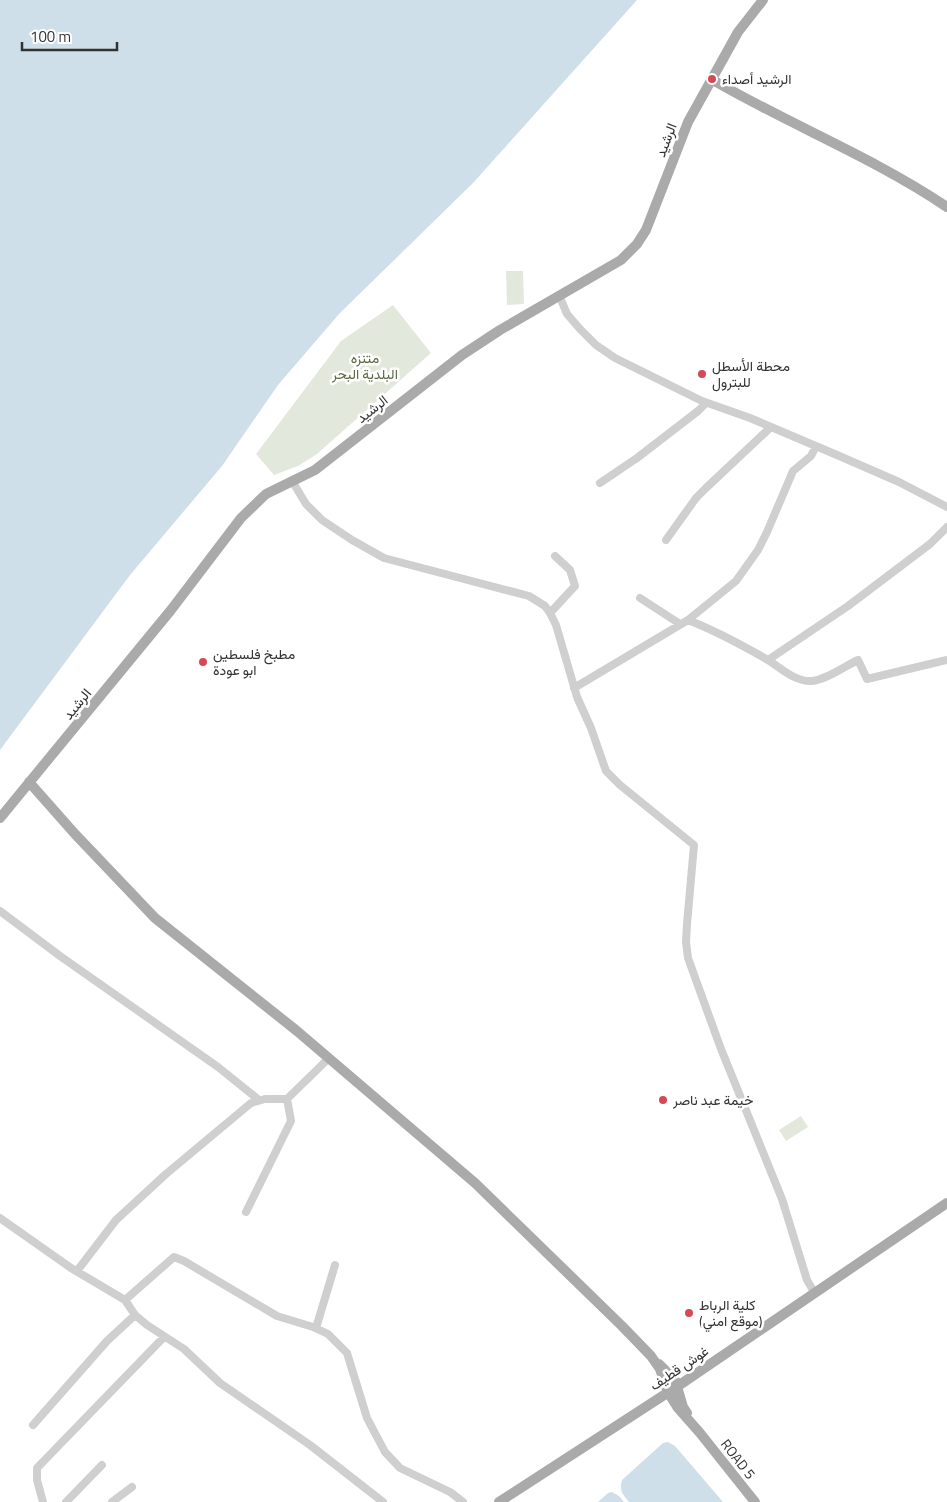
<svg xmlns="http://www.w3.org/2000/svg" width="947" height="1502" font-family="'Titillium Web',Vazirmatn,sans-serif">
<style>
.green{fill:#e3e8dd}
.water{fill:#cedfe9}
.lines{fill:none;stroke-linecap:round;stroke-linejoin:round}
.minor{stroke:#cfcfcf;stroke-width:8}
.major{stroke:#aaa;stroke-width:10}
.poi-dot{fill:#d54957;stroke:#fff;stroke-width:2}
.labels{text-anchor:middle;stroke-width:5;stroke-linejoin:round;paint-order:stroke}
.poi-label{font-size:14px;fill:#323232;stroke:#fff;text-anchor:start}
.street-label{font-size:14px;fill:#323232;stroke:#fff}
.park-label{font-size:14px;fill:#576a43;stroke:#fff}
</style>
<rect width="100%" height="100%" fill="#fff"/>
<!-- green -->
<path class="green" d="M506,271H523L524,304L507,305Z
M393,305L431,353L317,454L298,466L274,475L256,454L341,341Z
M801,1116L808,1127L786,1141L779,1130Z"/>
<!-- water -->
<path class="water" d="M0,0H637L473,183L339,314L278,385L222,466L130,575L0,750Z
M668,1442L675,1446L723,1502H629C622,1494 619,1490 622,1480L663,1443Z
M612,1492L619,1496L624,1502H598L608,1493Z"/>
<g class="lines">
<!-- minor -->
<path class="minor" d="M559,295L567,314L580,329L596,345L615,358L702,401L750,418L837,455L899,482L947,507
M292,481L306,504L322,520L352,540L384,558L529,596L545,606L550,613L556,625L577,697L591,728L606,771L620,785L694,845L687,924L686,942L688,958L721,1049L782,1199L807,1280L814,1292
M600,483L637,458L698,411L706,403
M666,540L696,498L706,488L771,427
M640,598L680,624
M550,613L575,586L570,570L555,556
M688,620C716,631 742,645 768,660C781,668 795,682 812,681C826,680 845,666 858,660L867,679L947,660
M768,660L848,606L930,544L947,527
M574,688L688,620L736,581L758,550L767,532L793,471L811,456L816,446
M0,911L60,956L218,1067L259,1100
M246,1212L291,1121L287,1099
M0,1218L71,1268L125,1300L174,1257L184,1261L277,1316L313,1327L328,1334L347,1353L367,1418L385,1452L400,1468L450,1492L463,1502
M77,1271L116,1220L166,1174L251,1103L265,1099H287L329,1058
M125,1300L135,1315L147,1325L184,1349L220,1383L310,1445L383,1502
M316,1328L335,1265
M33,1425L107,1341L135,1315
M43,1502L37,1480V1468L164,1337
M66,1502L102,1465
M112,1502L132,1487"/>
<!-- major -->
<path class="major" d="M711,79C788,124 873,157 947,207
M29,782L75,834L155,918L297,1031L475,1183L622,1326L651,1356L660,1369L668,1392L678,1408L700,1433L755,1502
M0,818L171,610L241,518L266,494L315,470L462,355L500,330L621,260L637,244L646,230L688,122L738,32L763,0
M659,1364L675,1380L683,1407L687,1413
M499,1502L678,1386L947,1203"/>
</g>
<!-- markers -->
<g class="poi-dot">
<circle cx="712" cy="79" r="5"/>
<circle cx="702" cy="374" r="5"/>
<circle cx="203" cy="662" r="5"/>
<circle cx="663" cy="1100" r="5"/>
<circle cx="689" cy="1313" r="5"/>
</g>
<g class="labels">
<!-- poi labels -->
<g class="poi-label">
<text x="722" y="84">الرشيد أصداء</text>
<text x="712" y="371">محطة الأسطل<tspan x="712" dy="16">للبترول</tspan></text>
<text x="213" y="659">مطبخ فلسطين<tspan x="213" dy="16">ابو عودة</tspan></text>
<text x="673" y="1105">خيمة عبد ناصر</text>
<text x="699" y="1310">كلية الرباط<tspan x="699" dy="16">(موقع امني)</tspan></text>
</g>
<!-- street labels -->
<g class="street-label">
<text transform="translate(666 140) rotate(-69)" y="5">الرشيد</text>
<text transform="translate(372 409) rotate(-38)" y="5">الرشيد</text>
<text transform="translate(77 704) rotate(-51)" y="5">الرشيد</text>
<text transform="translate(679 1368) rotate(-34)" y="5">غوش قطيف</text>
<text transform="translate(738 1459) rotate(52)" y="5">ROAD 5</text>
</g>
<!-- park labels -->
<g class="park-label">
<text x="365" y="363">متنزه<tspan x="365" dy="16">البلدية البحر</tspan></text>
</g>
</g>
<!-- scale -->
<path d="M22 42v8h95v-8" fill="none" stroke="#323232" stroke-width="2.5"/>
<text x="30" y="42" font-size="15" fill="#323232" stroke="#ffffff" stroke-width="4" paint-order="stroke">100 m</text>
</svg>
